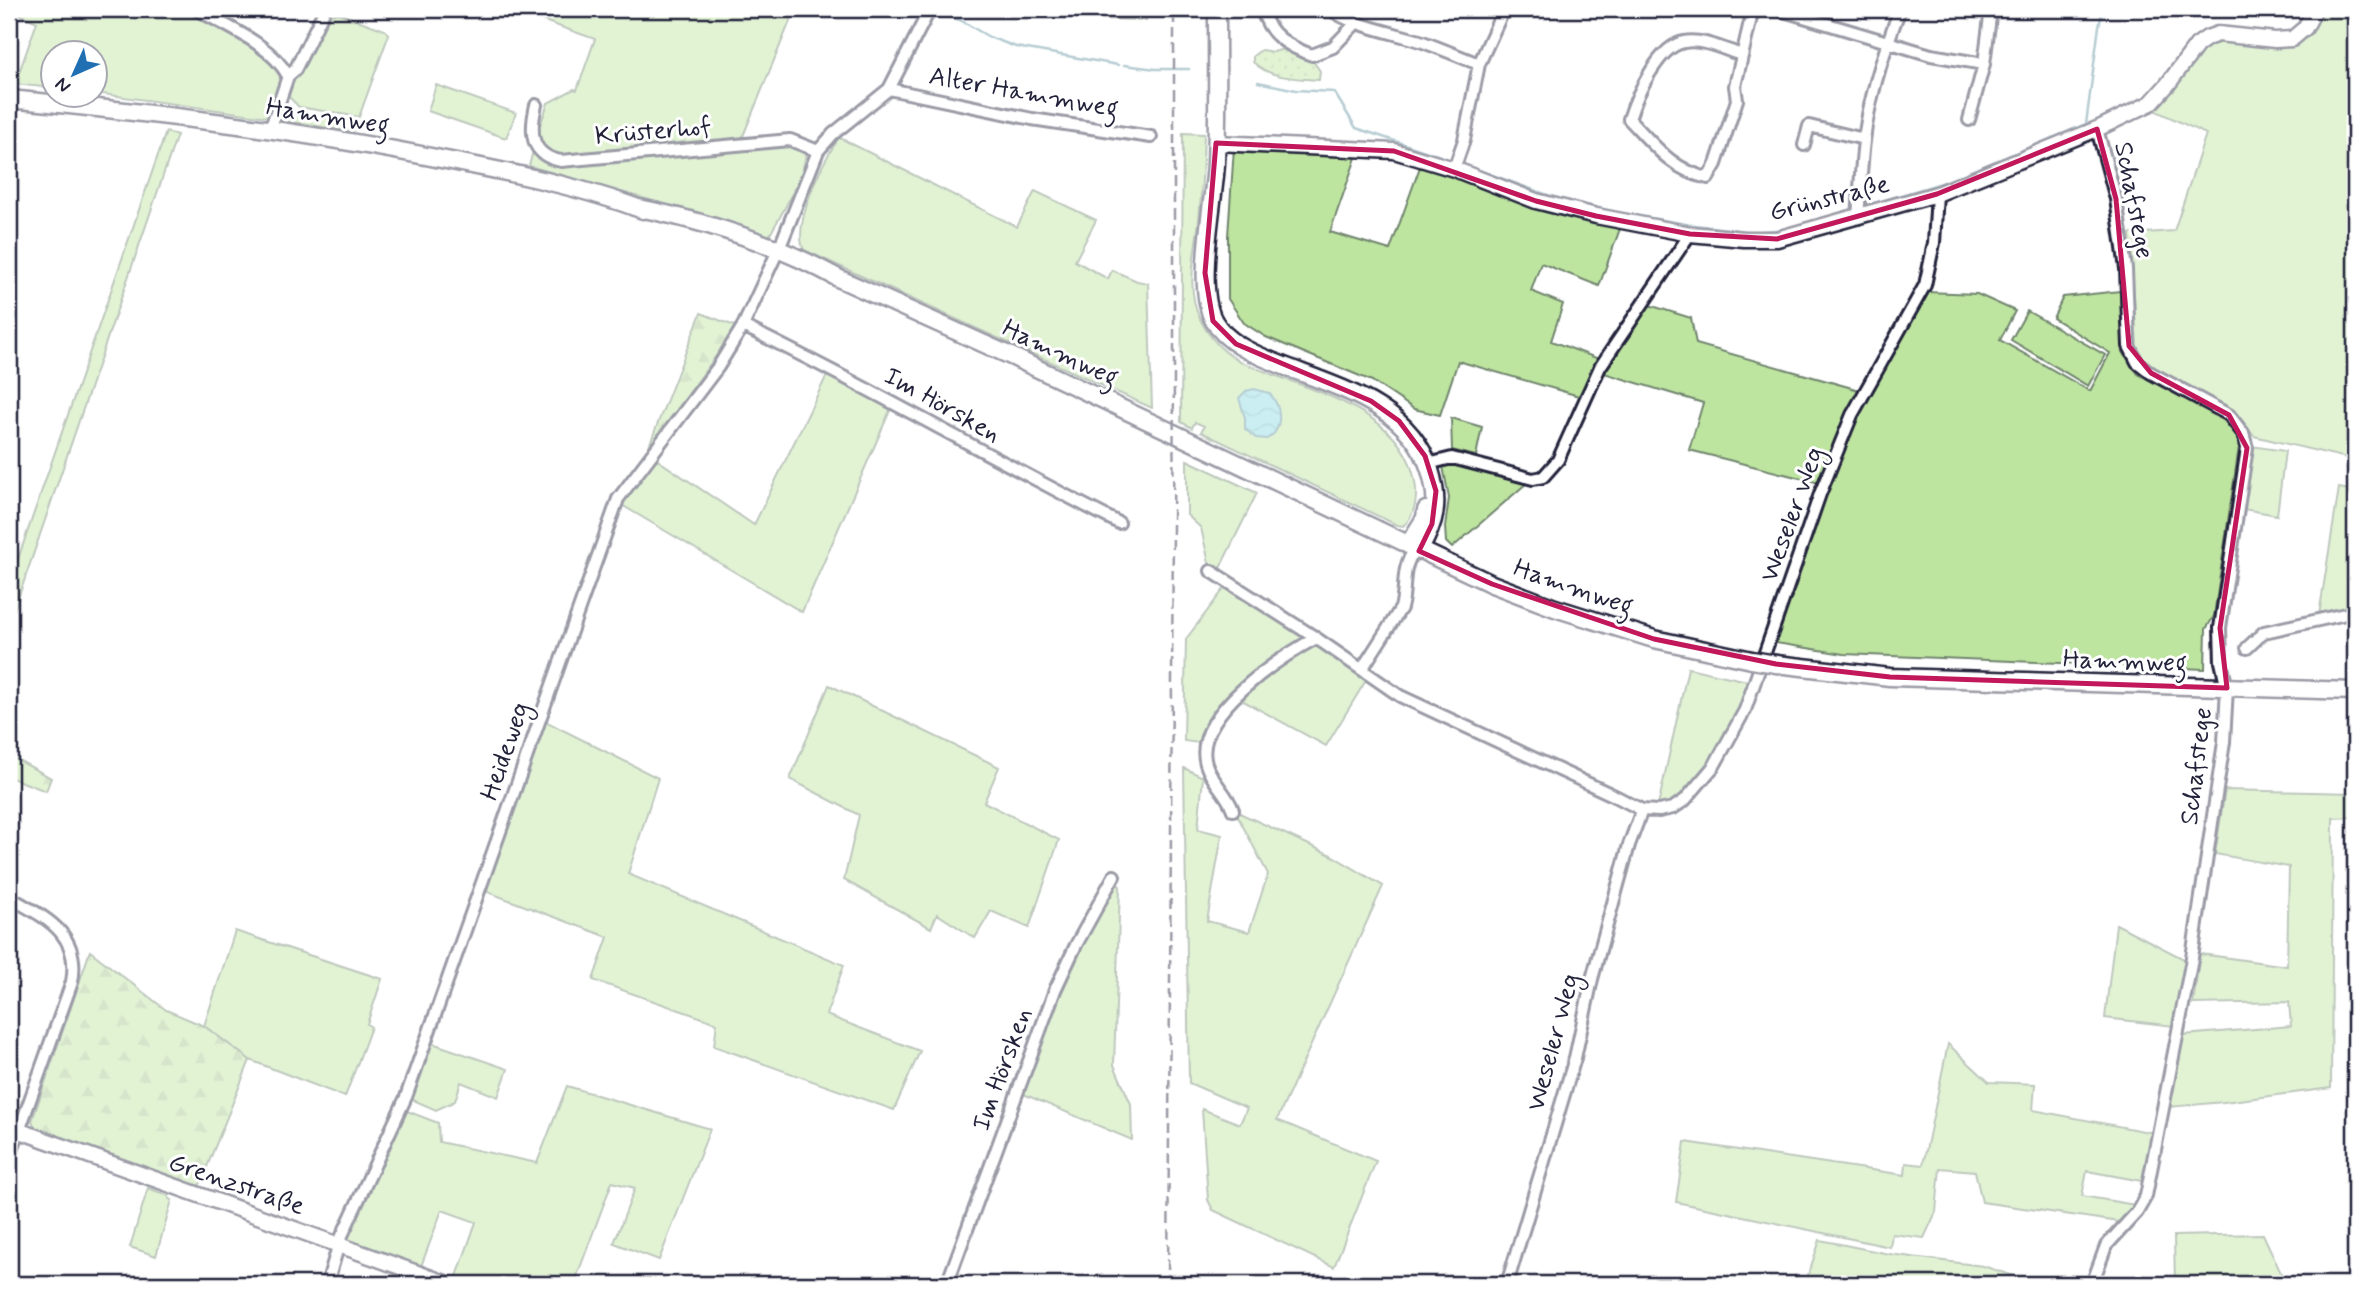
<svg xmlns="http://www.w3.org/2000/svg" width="2364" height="1293" font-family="Mynerve,sans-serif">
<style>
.green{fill:#bee5a0;stroke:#70846e;stroke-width:2}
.forest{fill:url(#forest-firs);stroke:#70846e;stroke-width:2}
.park{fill:url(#park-dots);stroke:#70846e;stroke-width:2}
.water{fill:url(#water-waves);stroke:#60909e;stroke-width:2}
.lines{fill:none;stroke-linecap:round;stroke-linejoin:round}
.stream{stroke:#60909e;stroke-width:2.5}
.minor-casing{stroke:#22223b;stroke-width:16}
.tertiary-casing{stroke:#22223b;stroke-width:19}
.secondary-casing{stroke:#22223b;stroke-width:21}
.minor{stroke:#fff;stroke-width:10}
.tertiary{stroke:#fff;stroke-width:14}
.secondary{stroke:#fff;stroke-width:16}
.rail{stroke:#22223b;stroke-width:2.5;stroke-dasharray:10 5;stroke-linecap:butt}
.secondary-bridge-casing{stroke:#22223b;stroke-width:21;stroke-linecap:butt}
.secondary-bridge{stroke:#fff;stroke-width:16}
.marked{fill:none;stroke:#c2185b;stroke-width:5;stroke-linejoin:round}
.labels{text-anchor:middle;stroke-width:6;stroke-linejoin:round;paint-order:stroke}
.street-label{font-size:26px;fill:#22223b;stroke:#fff}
</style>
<defs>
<pattern id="forest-firs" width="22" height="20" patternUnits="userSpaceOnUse" patternTransform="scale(1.75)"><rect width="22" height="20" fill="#bee5a0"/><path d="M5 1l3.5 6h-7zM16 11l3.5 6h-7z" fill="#a3c48b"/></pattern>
<pattern id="park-dots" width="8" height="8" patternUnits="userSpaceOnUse" patternTransform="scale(1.75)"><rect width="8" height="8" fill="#bee5a0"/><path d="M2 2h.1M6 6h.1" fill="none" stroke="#a3c48b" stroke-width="1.8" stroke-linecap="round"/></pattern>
<pattern id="water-waves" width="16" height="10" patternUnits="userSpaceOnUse" patternTransform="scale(1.75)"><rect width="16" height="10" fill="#89dae0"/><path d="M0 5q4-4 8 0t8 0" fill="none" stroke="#76bbc1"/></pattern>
</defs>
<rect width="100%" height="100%" fill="#fff"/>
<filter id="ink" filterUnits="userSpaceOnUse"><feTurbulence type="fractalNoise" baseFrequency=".0143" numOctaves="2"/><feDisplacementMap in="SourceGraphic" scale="14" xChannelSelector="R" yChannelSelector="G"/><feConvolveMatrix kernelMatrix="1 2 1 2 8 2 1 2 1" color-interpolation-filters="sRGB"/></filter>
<g filter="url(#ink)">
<!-- green -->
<path class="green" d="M9,9H190L272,59L282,70L279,90L268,117L95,93L94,52H52V88L15,84L37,22Z
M535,9H795L741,141L559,157L540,146L536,121L541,123L548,103L574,89L577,90L595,39L533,17Z
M1105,9H1145L1146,20L1105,19Z
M2323,9H2355V460L2254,436L2229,407L2156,368L2143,358L2137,346L2130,234L2174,231L2206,134L2154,110C2168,93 2192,53 2212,44C2242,31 2287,62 2311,33C2316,27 2319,16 2323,9Z
M338,13L385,30L389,34L359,117L299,107L289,97C289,85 319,31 326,16Z
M436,85L516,113L506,138L428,111Z
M286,109L356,124L353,132L279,120L283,110Z
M166,132L177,135L9,625V585Z
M1183,133L1204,134C1203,162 1202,191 1199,219C1196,251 1185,288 1200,319C1206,332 1218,347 1230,355C1242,364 1256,368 1269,373C1323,394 1405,415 1415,482C1418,497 1415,516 1403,526L1397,525L1201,432L1204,426L1195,422L1192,428L1181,422Z
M836,136L1017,227L1035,191L1096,220L1075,261L1108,279L1112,270L1137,281L1148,283L1152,408L804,250C792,227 821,163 836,143L834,138Z
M792,144L805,149C810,168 778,220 768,238L717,219L529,166L534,147L544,160Z
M1234,148L1358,152L1330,232L1390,250L1421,164L1533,208L1621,226L1599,286L1541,263L1531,291L1563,304L1551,341L1599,359L1579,396L1458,361L1440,415L1414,409L1372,381L1266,337L1244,323L1228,299V236Z
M2120,291L2123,352L2138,374L2223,419L2240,440L2214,616L2206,629L2205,669L1844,654L1776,643L1822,499L1855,418L1926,292L1977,294L2015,311L2000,340L2090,391L2110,353L2053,318L2063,297Z
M1649,305L1691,318L1696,344L1859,390L1820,483L1689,450L1703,403L1604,373Z
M2027,311L2105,355L2088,386L2011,340Z
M828,373L892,406L802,612L620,504L653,457L754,525Z
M1451,418L1482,427L1476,456L1452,450Z
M2251,446L2285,451L2277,515L2243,509Z
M1187,460L1257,493L1219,570L1209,563L1201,528L1187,515Z
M1454,465L1528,482L1452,548L1446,542L1445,527L1449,498L1443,466Z
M2339,488L2355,491V608L2319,615Z
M1227,585L1307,637L1219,709L1205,730L1199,743L1184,741L1186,639Z
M1316,644L1368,677L1326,746L1240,699L1290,658Z
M1688,668L1752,682C1738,719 1715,770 1684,796C1678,802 1666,803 1658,806Z
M829,685L999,767L984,802L1059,840L1029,928L991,911L975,938L937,914L931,928L844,880L859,815L790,779Z
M543,720L658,778L628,874L844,965L826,1015L920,1051L894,1110L714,1046L717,1023L593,980L608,937L485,891Z
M1184,768L1203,777L1198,829L1222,835L1207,921L1249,932L1268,874L1235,811L1331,855L1383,886L1277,1120L1376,1161L1334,1267L1213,1210L1208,1200L1202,1109L1240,1124L1247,1108L1189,1083Z
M2225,790L2355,793V817L2333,818L2331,1088L2224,1102L2169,1107L2184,1035L2291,1026L2289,1002L2193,1004L2200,954L2287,966L2289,867L2215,854Z
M1115,883L1120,886L1114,1065L1131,1104L1132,1140L1021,1093L1079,949Z
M2116,924L2186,960L2180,1004L2174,1026L2105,1018Z
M235,931L382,979L367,1024L371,1027L345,1097L250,1060L204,1026Z
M432,1043L508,1069L498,1097L461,1082L455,1101L436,1110L411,1099Z
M1948,1044L1989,1082L2035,1084L2033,1110L2154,1133L2142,1181L2087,1171L2082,1196L2135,1205L2119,1222L1982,1202L1975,1171L1940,1168L1936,1212L1924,1238L1892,1234L1890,1247L1676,1202L1685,1142L1905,1175L1906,1163L1923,1165Z
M567,1086L710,1129L659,1260L614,1243L635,1188L612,1182L574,1284H464L455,1282L476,1222L442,1210L420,1269L345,1241L407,1111L438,1123L439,1142L537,1163Z
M148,1188L169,1196V1199L172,1200L156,1256L130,1247Z
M2263,1234L2286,1284H2175L2174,1236Z
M1820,1240L1889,1254L1983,1266L2038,1284H1805Z"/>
<!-- forest -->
<path class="forest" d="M701,313L737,327L647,451Z
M9,755L51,778L46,791L9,777Z
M90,951L166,1010L204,1026L250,1060L198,1189L37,1131L32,1121Z"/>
<!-- park -->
<path class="park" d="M1286,48L1311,58L1320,71L1319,80C1295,78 1271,79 1253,62V56L1261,50L1274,52Z"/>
<!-- water -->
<path class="water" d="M1254,389L1269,393C1282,406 1284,429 1267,439L1256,438L1245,429V418L1239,398L1246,391Z"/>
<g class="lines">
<!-- stream -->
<path class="stream" d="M937,14L960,20L989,37L1016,47L1118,65
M1124,65L1156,69H1189
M1258,82L1296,90L1334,92L1356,128L1440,156
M1470,167L1556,198L1616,212L1686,224L1754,232L1784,229L1854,209
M1864,206L1945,182L2086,124L2099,26L2103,9"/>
<!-- minor casing -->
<g class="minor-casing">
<path id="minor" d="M196,9C227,27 271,44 288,76L270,130
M1262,9C1268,35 1289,47 1312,55L1333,47L1357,22
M1331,9C1348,25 1400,34 1423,42C1442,49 1461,57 1479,64
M1777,9L1931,55L1984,64
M1742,55C1725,50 1702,38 1684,42C1658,46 1636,97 1629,119C1653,144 1673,171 1708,178L1716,164L1737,100L1735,86L1753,9
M288,76L295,70L325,9
M889,89L1032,119L1151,137
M536,105C530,131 529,155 561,161L790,140L818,151
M1969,120L1984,64L1991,9
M1804,145L1809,126L1864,139
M1454,169L1464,140L1479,64L1504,9
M1858,218C1860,192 1861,166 1864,141C1869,96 1884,51 1900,9
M743,326C871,388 993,459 1119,523
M1428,464L1452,458L1533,479L1543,477L1558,460L1600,367L1690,234
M1211,571L1316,638L1400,696L1617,797L1642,810L1629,845L1592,979L1575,1058L1507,1284
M2247,648L2264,632L2355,612
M1362,669L1401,608C1407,586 1400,570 1415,549
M1233,810C1227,793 1211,781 1206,764C1191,715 1281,657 1316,638
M1642,810L1659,811L1673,808L1685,800L1714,766L1745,710L1820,494L1852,415L1925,285L1934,243L1937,194
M9,897C46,918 81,933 72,982L9,1159
M327,1284L340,1240L406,1097L618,499L718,367L743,326L781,244L818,151L833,134L889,89L930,9
M947,1284L1055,990L1076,945L1114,876
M2092,1284L2106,1246L2137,1212L2146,1196L2191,964L2224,742L2227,688L2221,662L2220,628L2247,448L2243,433L2229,415L2151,373L2137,362L2129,346L2126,269L2116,199L2097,129"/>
</g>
<!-- tertiary casing -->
<g class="tertiary-casing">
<path id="tertiary" d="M1216,143L1394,151L1454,169L1536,201L1596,216L1690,234L1744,239H1777L1937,194L2097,129L2151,103L2168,84L2197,45L2207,38L2218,34L2275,40L2292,39L2305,28L2315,9
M9,1127L448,1284"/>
</g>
<!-- secondary casing -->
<g class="secondary-casing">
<path id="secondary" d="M1217,9C1217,60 1218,112 1216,163C1214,204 1195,288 1214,321C1227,343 1252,353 1274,362C1332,386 1409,403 1430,470C1440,502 1436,522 1419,551
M9,99C154,113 299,130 441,159C508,172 580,186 643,210
M634,207C705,221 777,244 840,279L1011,356L1492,584L1555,608L1654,639L1752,660
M1408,545L1425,518L1426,510
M1776,664L1890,677L2355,691"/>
</g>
<!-- minor -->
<use href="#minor" class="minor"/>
<!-- tertiary -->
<use href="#tertiary" class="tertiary"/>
<!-- secondary -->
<use href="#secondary" class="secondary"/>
<!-- rail -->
<path class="rail" d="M1168,1284L1174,375V9"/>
<!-- secondary-bridge casing -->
<g class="secondary-bridge-casing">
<path id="secondary-bridge" d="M1752,660L1776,664"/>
</g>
<!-- secondary-bridge -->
<use href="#secondary-bridge" class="secondary-bridge"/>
</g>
</g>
<!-- marked area -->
<path d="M0 0H2364V1293H0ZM2097,129L2116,199L2129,346L2151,373L2229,415L2247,448L2220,628L2227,688L1890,677L1776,664L1654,639L1492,584L1419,551L1432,524L1436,491L1425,456L1399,421L1371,401L1236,344L1213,321L1205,273L1216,143L1394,151L1536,201L1596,216L1690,234L1777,239L1937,194Z" fill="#fff" fill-opacity=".55" fill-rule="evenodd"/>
<path class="marked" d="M2097,129L2116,199L2129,346L2151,373L2229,415L2247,448L2220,628L2227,688L1890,677L1776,664L1654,639L1492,584L1419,551L1432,524L1436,491L1425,456L1399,421L1371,401L1236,344L1213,321L1205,273L1216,143L1394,151L1536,201L1596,216L1690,234L1777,239L1937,194Z"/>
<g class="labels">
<!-- street labels -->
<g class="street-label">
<text transform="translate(1024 91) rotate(10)" y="9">Alter Hammweg</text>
<text transform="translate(328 115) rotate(9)" y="9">Hammweg</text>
<text transform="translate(653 130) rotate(-5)" y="9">Krüsterhof</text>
<text transform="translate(1829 197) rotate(-14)" y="9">Grünstraße</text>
<text transform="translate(2135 200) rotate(79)" y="9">Schafstege</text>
<text transform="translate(1061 352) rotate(25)" y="9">Hammweg</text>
<text transform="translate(943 404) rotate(29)" y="9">Im Hörsken</text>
<text transform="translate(1791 514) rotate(-70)" y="9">Weseler Weg</text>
<text transform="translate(1574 586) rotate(19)" y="9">Hammweg</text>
<text transform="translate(2125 660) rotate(2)" y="9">Hammweg</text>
<text transform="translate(504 751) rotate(-71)" y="9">Heideweg</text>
<text transform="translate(2195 766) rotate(-83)" y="9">Schafstege</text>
<text transform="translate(1552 1042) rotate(-75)" y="9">Weseler Weg</text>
<text transform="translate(1001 1069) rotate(-70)" y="9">Im Hörsken</text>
<text transform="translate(237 1183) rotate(19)" y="9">Grenzstraße</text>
</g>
</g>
<!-- margin -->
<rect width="2364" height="1293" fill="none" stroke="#fff" stroke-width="35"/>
<rect x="18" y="18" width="2329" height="1258" fill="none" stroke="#22223b" stroke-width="2.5" filter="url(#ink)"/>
<!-- north arrow -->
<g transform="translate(74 74) rotate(225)"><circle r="33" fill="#ffffff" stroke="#a7a7b1" stroke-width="2"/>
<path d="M0-5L12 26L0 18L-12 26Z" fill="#1f6fb2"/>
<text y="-10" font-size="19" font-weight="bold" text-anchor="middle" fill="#22223b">N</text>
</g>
</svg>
